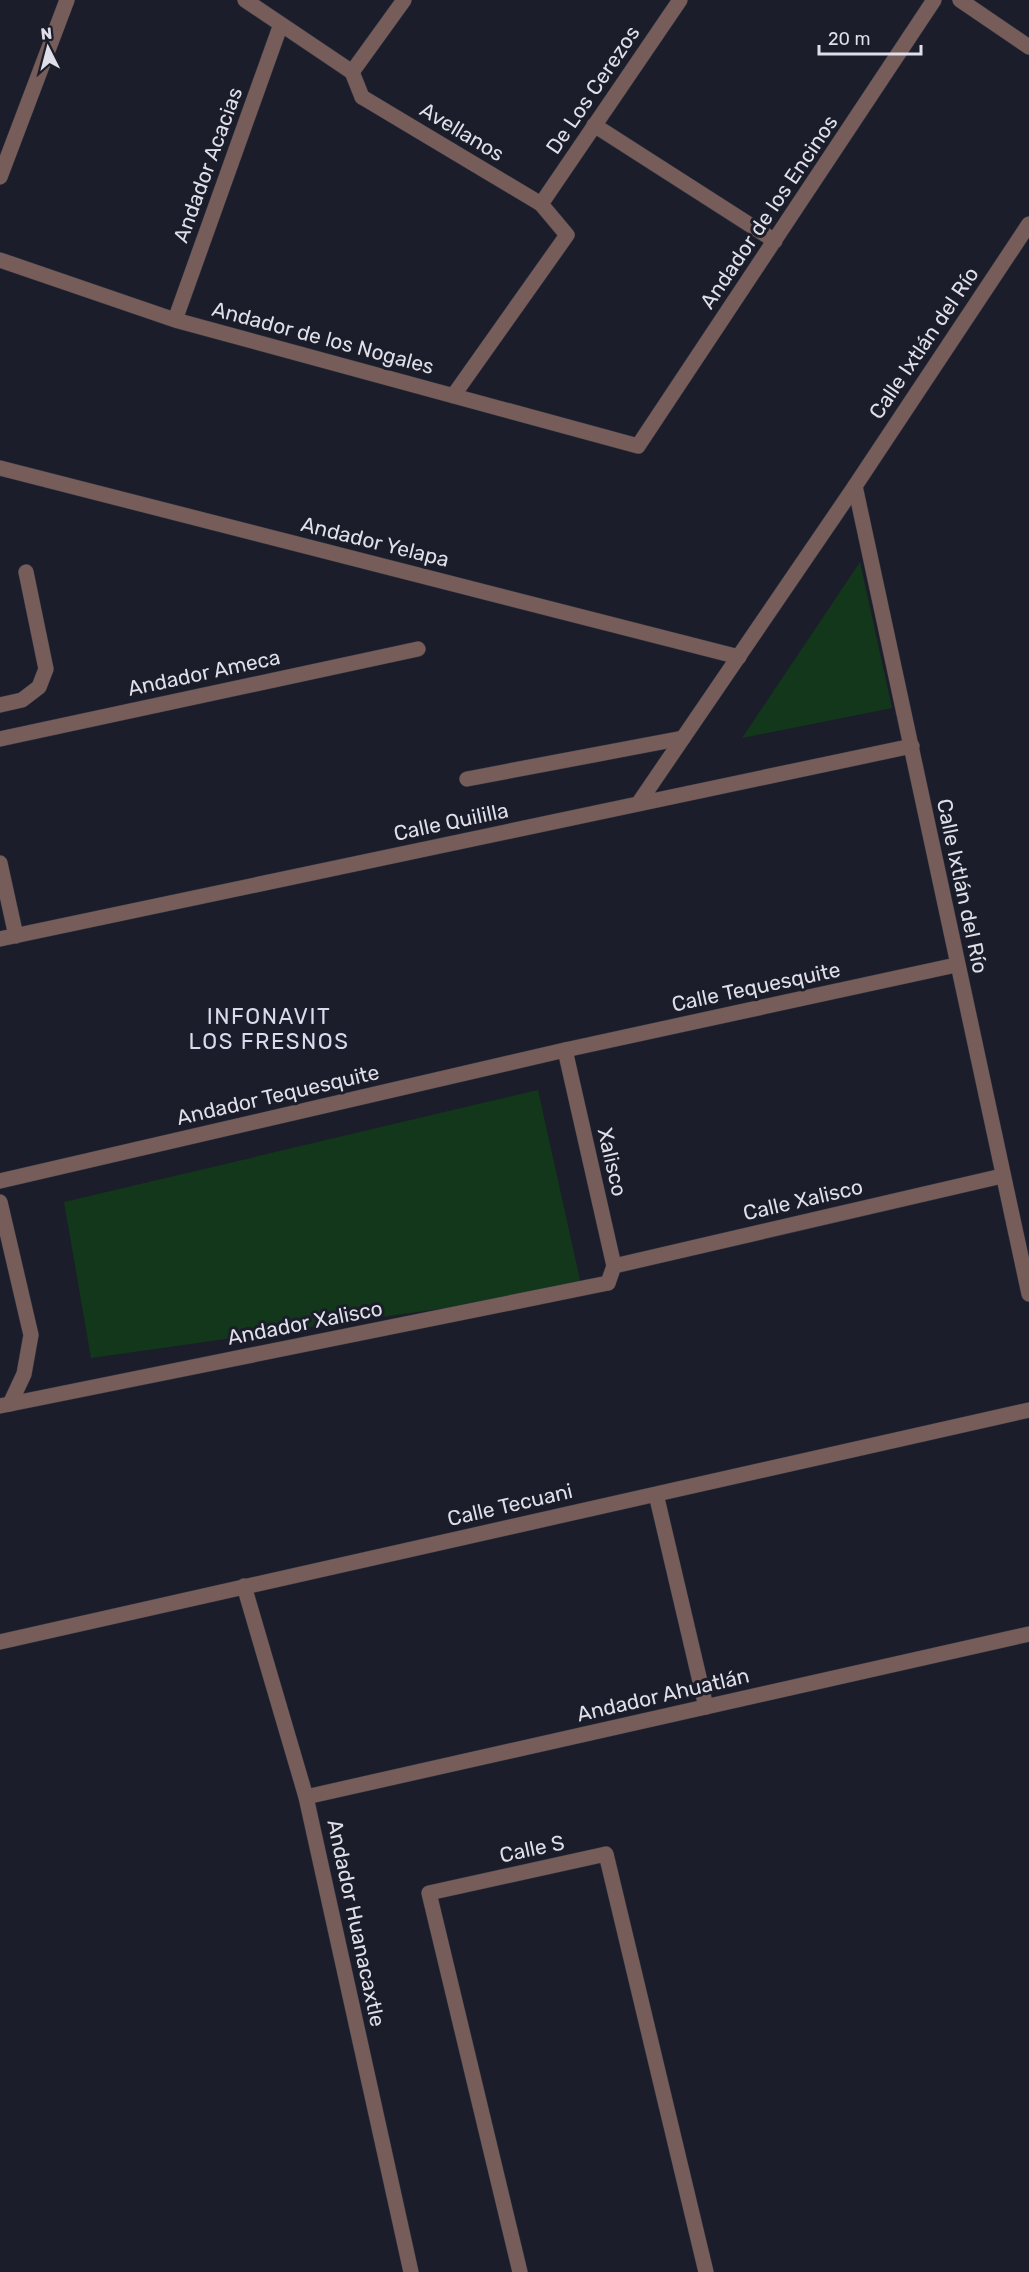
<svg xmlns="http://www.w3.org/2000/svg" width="1029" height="2272" font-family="Rubik,sans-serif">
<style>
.green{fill:#13371a}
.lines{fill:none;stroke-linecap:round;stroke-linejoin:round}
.service-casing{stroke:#363845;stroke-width:16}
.pedestrian-casing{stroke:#363845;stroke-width:16}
.minor-casing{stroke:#363845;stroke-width:16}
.tertiary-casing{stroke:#363845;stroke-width:16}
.service{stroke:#775d5a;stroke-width:15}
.pedestrian{stroke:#775d5a;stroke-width:15}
.minor{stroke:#775d5a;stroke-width:15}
.tertiary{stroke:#775d5a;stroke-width:15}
.labels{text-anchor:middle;stroke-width:6;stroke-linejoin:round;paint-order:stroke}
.street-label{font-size:21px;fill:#dedfe8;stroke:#1b1d2a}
.neighbourhood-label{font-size:22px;letter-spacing:1.5px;fill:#d8dbed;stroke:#1b1d2a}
</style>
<rect width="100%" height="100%" fill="#1b1d2a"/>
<!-- green -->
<path class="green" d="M860,562L892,708L742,738Z
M538,1090L582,1289L91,1358L64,1202Z"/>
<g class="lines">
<!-- service casing -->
<g class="service-casing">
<path id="service" d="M0,705L22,700L39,687L46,669L26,572
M467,779L683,738"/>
</g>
<!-- pedestrian casing -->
<g class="pedestrian-casing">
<path id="pedestrian" d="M245,0L352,72L362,97
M352,72L404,0
M594,125L775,241
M0,260L175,320L638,446L934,0
M175,320L281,24
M453,396L567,235L541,204
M0,468L739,657
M0,739L418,649
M0,1181L565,1050
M10,1404L608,1283
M306,1797L1029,1634"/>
</g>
<!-- minor casing -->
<g class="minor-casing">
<path id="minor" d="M960,0L1029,47
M362,97L541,204L680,0
M0,177L67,0
M638,804L855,486
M0,863L16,936
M0,939L912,746
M0,1202L31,1335L24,1374L10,1404L0,1406
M614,1266L1002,1176
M608,1283L614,1266L565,1050L956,965
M656,1494L706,1707
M244,1586L306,1797L411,2272
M0,1642L1029,1410
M520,2272L429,1893L606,1854L706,2272"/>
</g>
<!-- tertiary casing -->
<g class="tertiary-casing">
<path id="tertiary" d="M1029,224L855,486L1029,1294"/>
</g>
<!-- service -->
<use href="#service" class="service"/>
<!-- pedestrian -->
<use href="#pedestrian" class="pedestrian"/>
<!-- minor -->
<use href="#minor" class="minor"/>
<!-- tertiary -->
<use href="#tertiary" class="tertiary"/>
</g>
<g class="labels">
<!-- street labels -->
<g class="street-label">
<text transform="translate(593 90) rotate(-56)" y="7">De Los Cerezos</text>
<text transform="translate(462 132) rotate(31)" y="7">Avellanos</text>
<text transform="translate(208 165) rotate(-70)" y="7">Andador Acacias</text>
<text transform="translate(769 212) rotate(-56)" y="7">Andador de los Encinos</text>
<text transform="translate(323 338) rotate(15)" y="7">Andador de los Nogales</text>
<text transform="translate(924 343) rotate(-56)" y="7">Calle Ixtlán del Río</text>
<text transform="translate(375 542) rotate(14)" y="7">Andador Yelapa</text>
<text transform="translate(204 673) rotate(-12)" y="7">Andador Ameca</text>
<text transform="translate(451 822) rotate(-12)" y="7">Calle Quililla</text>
<text transform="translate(962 886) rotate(78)" y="7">Calle Ixtlán del Río</text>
<text transform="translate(756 987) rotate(-12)" y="7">Calle Tequesquite</text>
<text transform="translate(278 1095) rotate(-13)" y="7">Andador Tequesquite</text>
<text transform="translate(612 1162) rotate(77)" y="7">Xalisco</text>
<text transform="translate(803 1200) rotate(-13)" y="7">Calle Xalisco</text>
<text transform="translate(305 1323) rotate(-11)" y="7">Andador Xalisco</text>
<text transform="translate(510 1505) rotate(-13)" y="7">Calle Tecuani</text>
<text transform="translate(663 1695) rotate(-13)" y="7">Andador Ahuatlán</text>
<text transform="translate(532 1849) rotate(-12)" y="7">Calle S</text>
<text transform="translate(356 1923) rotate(78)" y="7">Andador Huanacaxtle</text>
</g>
<!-- neighbourhood labels -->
<g class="neighbourhood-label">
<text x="269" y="1024">INFONAVIT<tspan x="269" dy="25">LOS FRESNOS</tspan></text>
</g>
</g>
<!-- north arrow -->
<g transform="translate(48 48) rotate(354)" stroke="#1b1d2a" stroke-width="4.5" paint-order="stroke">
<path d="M0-4.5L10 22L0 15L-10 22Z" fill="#dedfe8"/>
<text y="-9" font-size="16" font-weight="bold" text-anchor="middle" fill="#dedfe8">N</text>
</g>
<!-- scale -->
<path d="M819 45v9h102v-9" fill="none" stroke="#dedfe8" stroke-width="3"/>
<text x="828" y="45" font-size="18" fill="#dedfe8" stroke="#1b1d2a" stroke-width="4.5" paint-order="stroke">20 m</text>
</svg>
